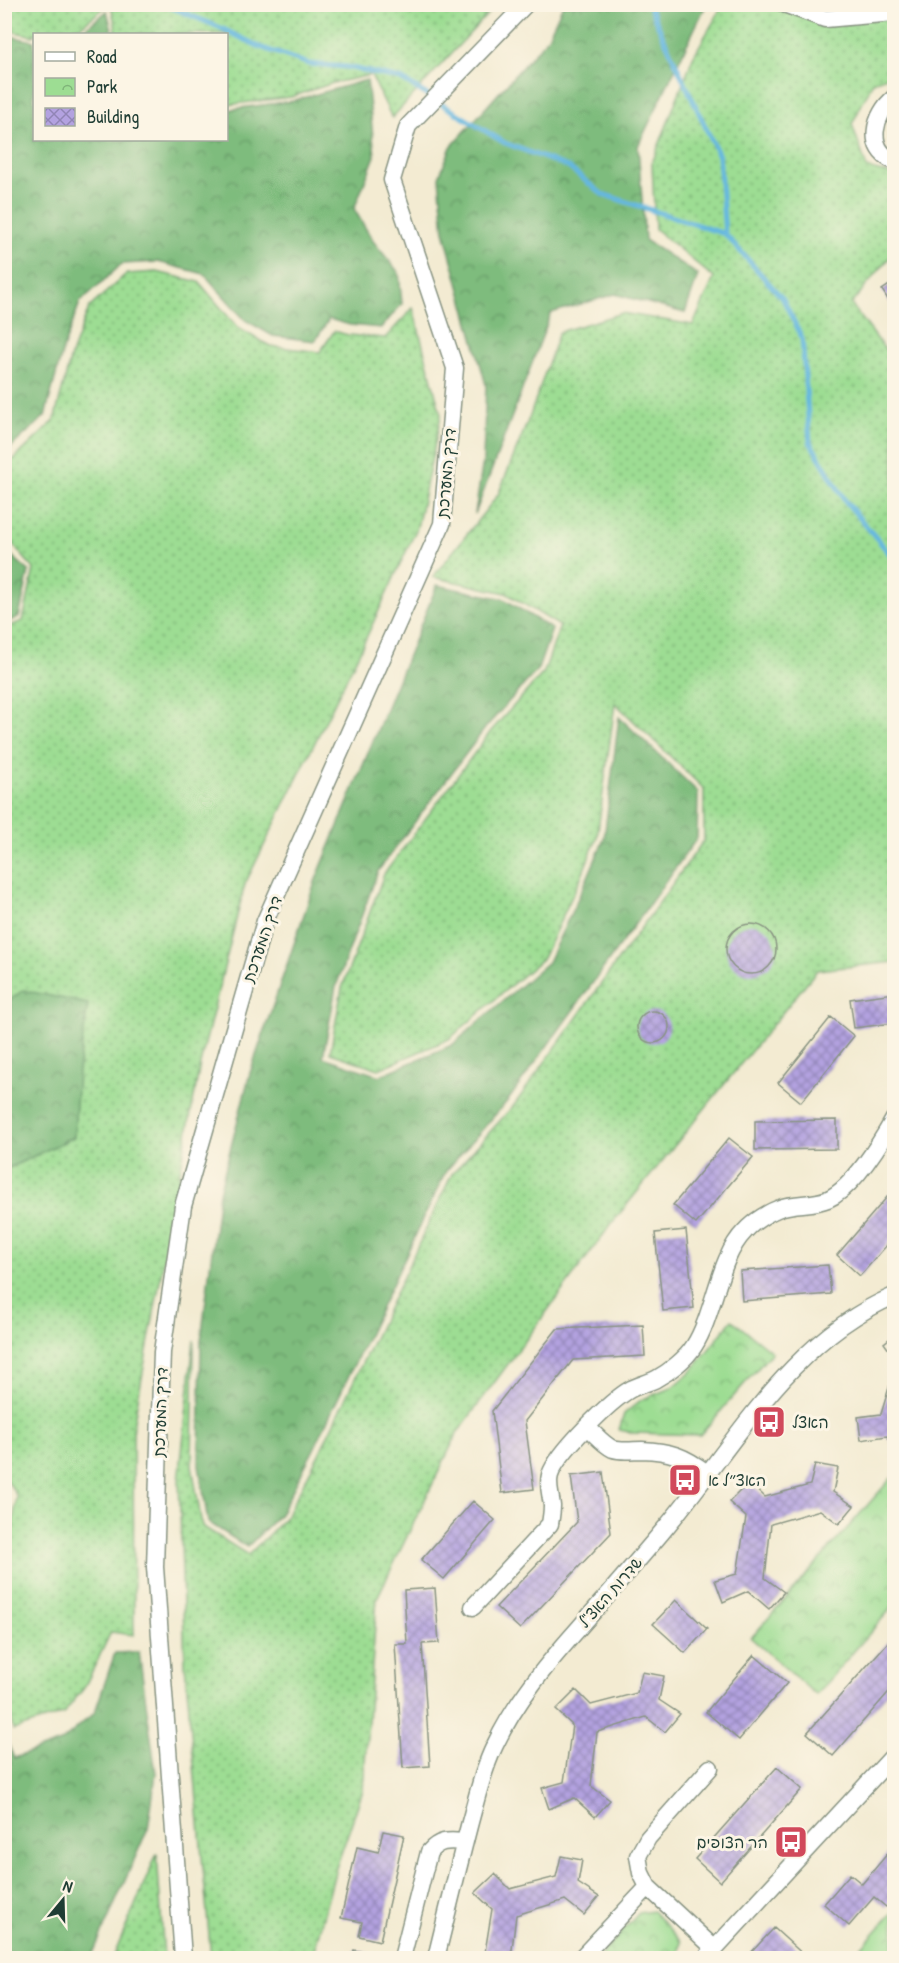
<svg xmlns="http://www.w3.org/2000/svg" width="899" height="1963" font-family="'Patrick Hand','Playpen Sans Hebrew',sans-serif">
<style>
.grass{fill:url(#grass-dots);stroke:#5e8d64;stroke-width:1.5}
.forest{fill:url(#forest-crowns);stroke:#4e7c58;stroke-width:1.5}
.park{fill:url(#park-crowns);stroke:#5e8d64;stroke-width:1.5}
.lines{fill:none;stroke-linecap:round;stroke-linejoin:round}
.stream{stroke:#65b7e0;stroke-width:5}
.building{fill:url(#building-cross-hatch)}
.minor-casing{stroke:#899483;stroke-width:19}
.minor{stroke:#fff;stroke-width:16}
.labels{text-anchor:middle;stroke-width:6;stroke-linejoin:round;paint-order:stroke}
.street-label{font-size:16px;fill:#1f3d34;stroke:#fcf5e5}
.poi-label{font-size:16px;fill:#1f3d34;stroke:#fcf5e5;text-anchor:start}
</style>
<defs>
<pattern id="grass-dots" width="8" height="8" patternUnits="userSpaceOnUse" patternTransform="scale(1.5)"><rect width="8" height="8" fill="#9ddd93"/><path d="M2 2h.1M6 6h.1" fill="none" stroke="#7fb479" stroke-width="1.8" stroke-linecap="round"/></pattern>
<pattern id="forest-crowns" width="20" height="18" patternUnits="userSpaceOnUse" patternTransform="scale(1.5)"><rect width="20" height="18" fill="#7ebc7d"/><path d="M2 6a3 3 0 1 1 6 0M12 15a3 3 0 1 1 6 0" fill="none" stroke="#679a67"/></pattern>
<pattern id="park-crowns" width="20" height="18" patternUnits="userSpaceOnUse" patternTransform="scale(1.5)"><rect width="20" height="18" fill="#9ddd93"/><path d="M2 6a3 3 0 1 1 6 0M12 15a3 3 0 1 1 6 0" fill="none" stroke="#7fb479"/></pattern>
<pattern id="building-cross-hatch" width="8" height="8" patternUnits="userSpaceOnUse" patternTransform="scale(1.5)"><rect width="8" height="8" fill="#b3a2e0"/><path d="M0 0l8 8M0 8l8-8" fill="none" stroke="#9185b6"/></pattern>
</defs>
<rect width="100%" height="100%" fill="#fcf5e5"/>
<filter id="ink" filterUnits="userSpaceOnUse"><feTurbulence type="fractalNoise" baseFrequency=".0167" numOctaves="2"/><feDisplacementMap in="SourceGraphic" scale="12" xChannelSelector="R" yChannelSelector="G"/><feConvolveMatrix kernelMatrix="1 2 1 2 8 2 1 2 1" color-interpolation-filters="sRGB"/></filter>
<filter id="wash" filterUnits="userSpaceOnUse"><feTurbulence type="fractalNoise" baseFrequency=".008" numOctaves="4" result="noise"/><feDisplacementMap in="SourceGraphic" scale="24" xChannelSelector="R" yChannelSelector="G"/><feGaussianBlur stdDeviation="1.35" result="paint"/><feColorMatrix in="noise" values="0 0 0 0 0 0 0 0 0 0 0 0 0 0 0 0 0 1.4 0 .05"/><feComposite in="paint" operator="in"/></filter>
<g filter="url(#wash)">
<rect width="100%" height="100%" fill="#f3ebd2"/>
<!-- grass -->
<path class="grass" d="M5,4H108V5L81,26L59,34H34V36L5,30Z
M111,5V4L496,5L392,118L371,75L333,83L291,97L227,105L226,34H117Z
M723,5H894V74L873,82L852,124L867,168L894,175V257H890L851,304L894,361V962L817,970L612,1223L458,1432L377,1598L363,1790L336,1868L312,1958H211L185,1665L179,1480L194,1340L192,1465L202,1526L248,1555L285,1518L319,1454L452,1174L515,1104L704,840V789L615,703L597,837L581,877L543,958L449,1039L379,1069L330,1053L342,988L384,874L491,731L544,672L560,626L506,593L433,577L498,495L531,413L559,332L622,313L693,325L714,278L655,229L652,163L693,57Z
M157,272L199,282L238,328L270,346L320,352L334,331L348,335L385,338L413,308L441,415L417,528L362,647L245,884L200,1064L133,1426L134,1635L111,1632L84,1688L63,1714L13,1730L4,1676V1581L17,1496L4,1475V628L23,621L34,569L5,536V461L14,459L54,421L72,352L89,308L126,274Z
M157,1853L164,1958H113Z"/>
<!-- forest -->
<path class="forest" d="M563,5H706L638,146L645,240L698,275L685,313L615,294L551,313L475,514L483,460L486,385L444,231L439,177L451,147L547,39Z
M107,11L113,34H71L83,30Z
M4,35L34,41V140H226L227,110L292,101L367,80L375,156L354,209L373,241L399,273L402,304L381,328L350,325L329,319L315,341L273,336L245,320L204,274L158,262L122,264L80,302L63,349L45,416L9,449L5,451Z
M4,549L29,571L19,617L5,623Z
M437,585L504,599L552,629L538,669L486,727L378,871L336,986L323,1057L379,1076L452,1045L548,962L587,879L604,839L619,717L698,792L697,838L509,1099L446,1171L313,1451L280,1514L247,1547L208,1522L199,1465L201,1341L219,1193L250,1073L315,882Z
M23,990L88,1004L78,1071L74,1137L5,1170V1004Z
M139,1652L156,1774L148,1828L91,1958H5V1737L14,1758L61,1742L95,1712L115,1653Z"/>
<!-- park -->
<path class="park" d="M732,1320L772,1352L700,1435L634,1433L619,1430L624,1414L641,1400L673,1387L690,1373Z
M894,1475V1605L816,1695L751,1638Z
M653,1911L681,1942L677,1958H598L639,1913Z
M894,1911V1958H852Z"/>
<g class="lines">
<!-- stream -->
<path class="stream" d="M163,4L221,28L260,47L309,64L347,67L401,79L505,143L568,167L602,194L725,234
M648,4L719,156L725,234L783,299L802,338L810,442L846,502L894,559"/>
</g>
<g id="blocks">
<!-- building -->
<path class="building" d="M894,282V309L882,290Z
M726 949a25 25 0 1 1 50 0a25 25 0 1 1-50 0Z
M894,993V1023L854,1028L850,999Z
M637 1027a16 16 0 1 1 32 0a16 16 0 1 1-32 0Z
M831,1017L854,1036L801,1102L778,1083Z
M837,1120V1149L755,1150V1121Z
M729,1138L753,1157L696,1224L673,1205Z
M894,1189V1237L860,1276L837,1255Z
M686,1230L694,1308L663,1311L655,1233Z
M828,1265L831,1294L742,1301L740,1271Z
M643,1325L645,1356L573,1360L525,1421L534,1489L502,1493L492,1411L557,1329Z
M894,1335V1357L884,1343Z
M894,1371V1447L887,1436L861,1440L858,1417L881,1414Z
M815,1464L838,1468L833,1492L854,1506L839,1524L820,1510L771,1524L765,1578L784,1592L769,1609L748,1591L723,1602L715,1580L737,1574L746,1517L729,1502L749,1482L765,1497L810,1485Z
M603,1472L611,1533L520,1629L496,1607L577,1522L571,1476Z
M473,1501L495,1520L444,1579L421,1560Z
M435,1588L439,1643L422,1644L430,1766L403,1768L395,1644H407L404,1590Z
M676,1600L707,1629L685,1653L653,1624Z
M890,1640L894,1643V1686L833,1756L807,1733Z
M754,1655L787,1683L739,1740L706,1712Z
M642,1672L664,1676L659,1700L680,1714L665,1732L646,1717L597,1732L591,1786L610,1800L595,1817L574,1798L549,1809L542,1788L564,1782L572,1725L556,1710L576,1690L591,1705L637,1693Z
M777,1767L802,1789L720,1882L695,1859Z
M383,1831L404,1835L380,1941L359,1936L362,1922L341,1918L357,1847L378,1852Z
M894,1846V1898L886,1907L874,1897L849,1926L824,1904L850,1874L862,1884Z
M561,1856L582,1860L578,1883L599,1897L584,1915L565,1900L516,1915L511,1958H484L492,1909L475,1893L495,1874L510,1889L556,1877Z
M774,1928L807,1958H746Z
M354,1950L376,1955L375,1958H352Z"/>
</g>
</g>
<g filter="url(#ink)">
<use href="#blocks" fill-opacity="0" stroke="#899483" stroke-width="1.5"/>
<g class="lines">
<!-- minor casing -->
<g class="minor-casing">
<path id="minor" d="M784,4L825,19L894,13
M894,98C874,114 865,149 894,161
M588,1428C596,1435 603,1444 613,1449C622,1452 633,1450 642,1450C670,1451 684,1456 707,1473
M473,1607L550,1524C551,1518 552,1512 552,1506C551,1495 547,1486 550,1475C557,1453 611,1400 631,1389C639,1385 648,1383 656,1379C669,1372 686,1359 694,1346C715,1313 718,1258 745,1231C754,1221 770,1211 783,1207C798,1203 814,1205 828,1199C853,1188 881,1142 894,1119
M710,1768L648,1838L638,1856L641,1873L648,1887L715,1949
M183,1958L155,1567L162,1352L183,1206L265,921L442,524L455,368L392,180L408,126L526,4
M402,1958L429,1852C440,1839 449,1841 465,1842
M436,1958C447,1913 458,1868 470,1822C477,1797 483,1769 495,1745C516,1701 547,1664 579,1628C607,1596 635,1564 662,1532C733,1448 789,1340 894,1296
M581,1958L648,1887
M706,1958L894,1755"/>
</g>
<!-- minor -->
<use href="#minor" class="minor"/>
</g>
</g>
<!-- icons -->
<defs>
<g id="bus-square" transform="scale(1.725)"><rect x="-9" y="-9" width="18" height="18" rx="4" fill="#d1495b" stroke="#fcf5e5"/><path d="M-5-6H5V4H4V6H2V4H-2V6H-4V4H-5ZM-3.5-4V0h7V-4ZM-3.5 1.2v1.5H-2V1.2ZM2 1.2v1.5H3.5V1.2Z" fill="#fff"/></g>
</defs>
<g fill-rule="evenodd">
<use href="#bus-square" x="769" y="1422"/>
<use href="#bus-square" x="685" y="1480"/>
<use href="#bus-square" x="791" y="1842"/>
</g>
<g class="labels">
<!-- street labels -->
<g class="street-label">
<text transform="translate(446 473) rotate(-85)" y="6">דרך המערכת</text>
<text transform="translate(262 939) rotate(-71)" y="6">דרך המערכת</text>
<text transform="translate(160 1412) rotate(-88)" y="6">דרך המערכת</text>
<text transform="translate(610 1592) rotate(-49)" y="6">שדרות האצ"ל</text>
</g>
<!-- poi labels -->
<g class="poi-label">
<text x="792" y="1428">האצל</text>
<text x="708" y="1486">האצ״ל א</text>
<text x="768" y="1848" text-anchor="end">הר הצופים</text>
</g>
</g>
<!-- margin -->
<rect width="899" height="1963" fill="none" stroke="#fcf5e5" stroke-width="24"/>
<!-- legend -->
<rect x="33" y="33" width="195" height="108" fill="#fcf5e5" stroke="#a4ab9e" stroke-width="1.5"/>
<rect x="45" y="52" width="30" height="9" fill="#ffffff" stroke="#a4ab9e" stroke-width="1.5"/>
<text x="87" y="63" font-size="18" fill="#1f3d34">Road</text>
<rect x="45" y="78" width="30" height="18" fill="url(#park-crowns)" stroke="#a4ab9e" stroke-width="1.5"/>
<text x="87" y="93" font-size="18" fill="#1f3d34">Park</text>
<rect x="45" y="108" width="30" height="18" fill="url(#building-cross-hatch)" stroke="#a4ab9e" stroke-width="1.5"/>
<text x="87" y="123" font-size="18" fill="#1f3d34">Building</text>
<!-- north arrow -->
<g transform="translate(63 1900) rotate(19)" stroke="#fcf5e5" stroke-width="4.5" paint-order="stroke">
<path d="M0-4.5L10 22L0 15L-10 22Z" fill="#1f3d34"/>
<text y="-9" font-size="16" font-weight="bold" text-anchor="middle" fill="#1f3d34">N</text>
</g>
</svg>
